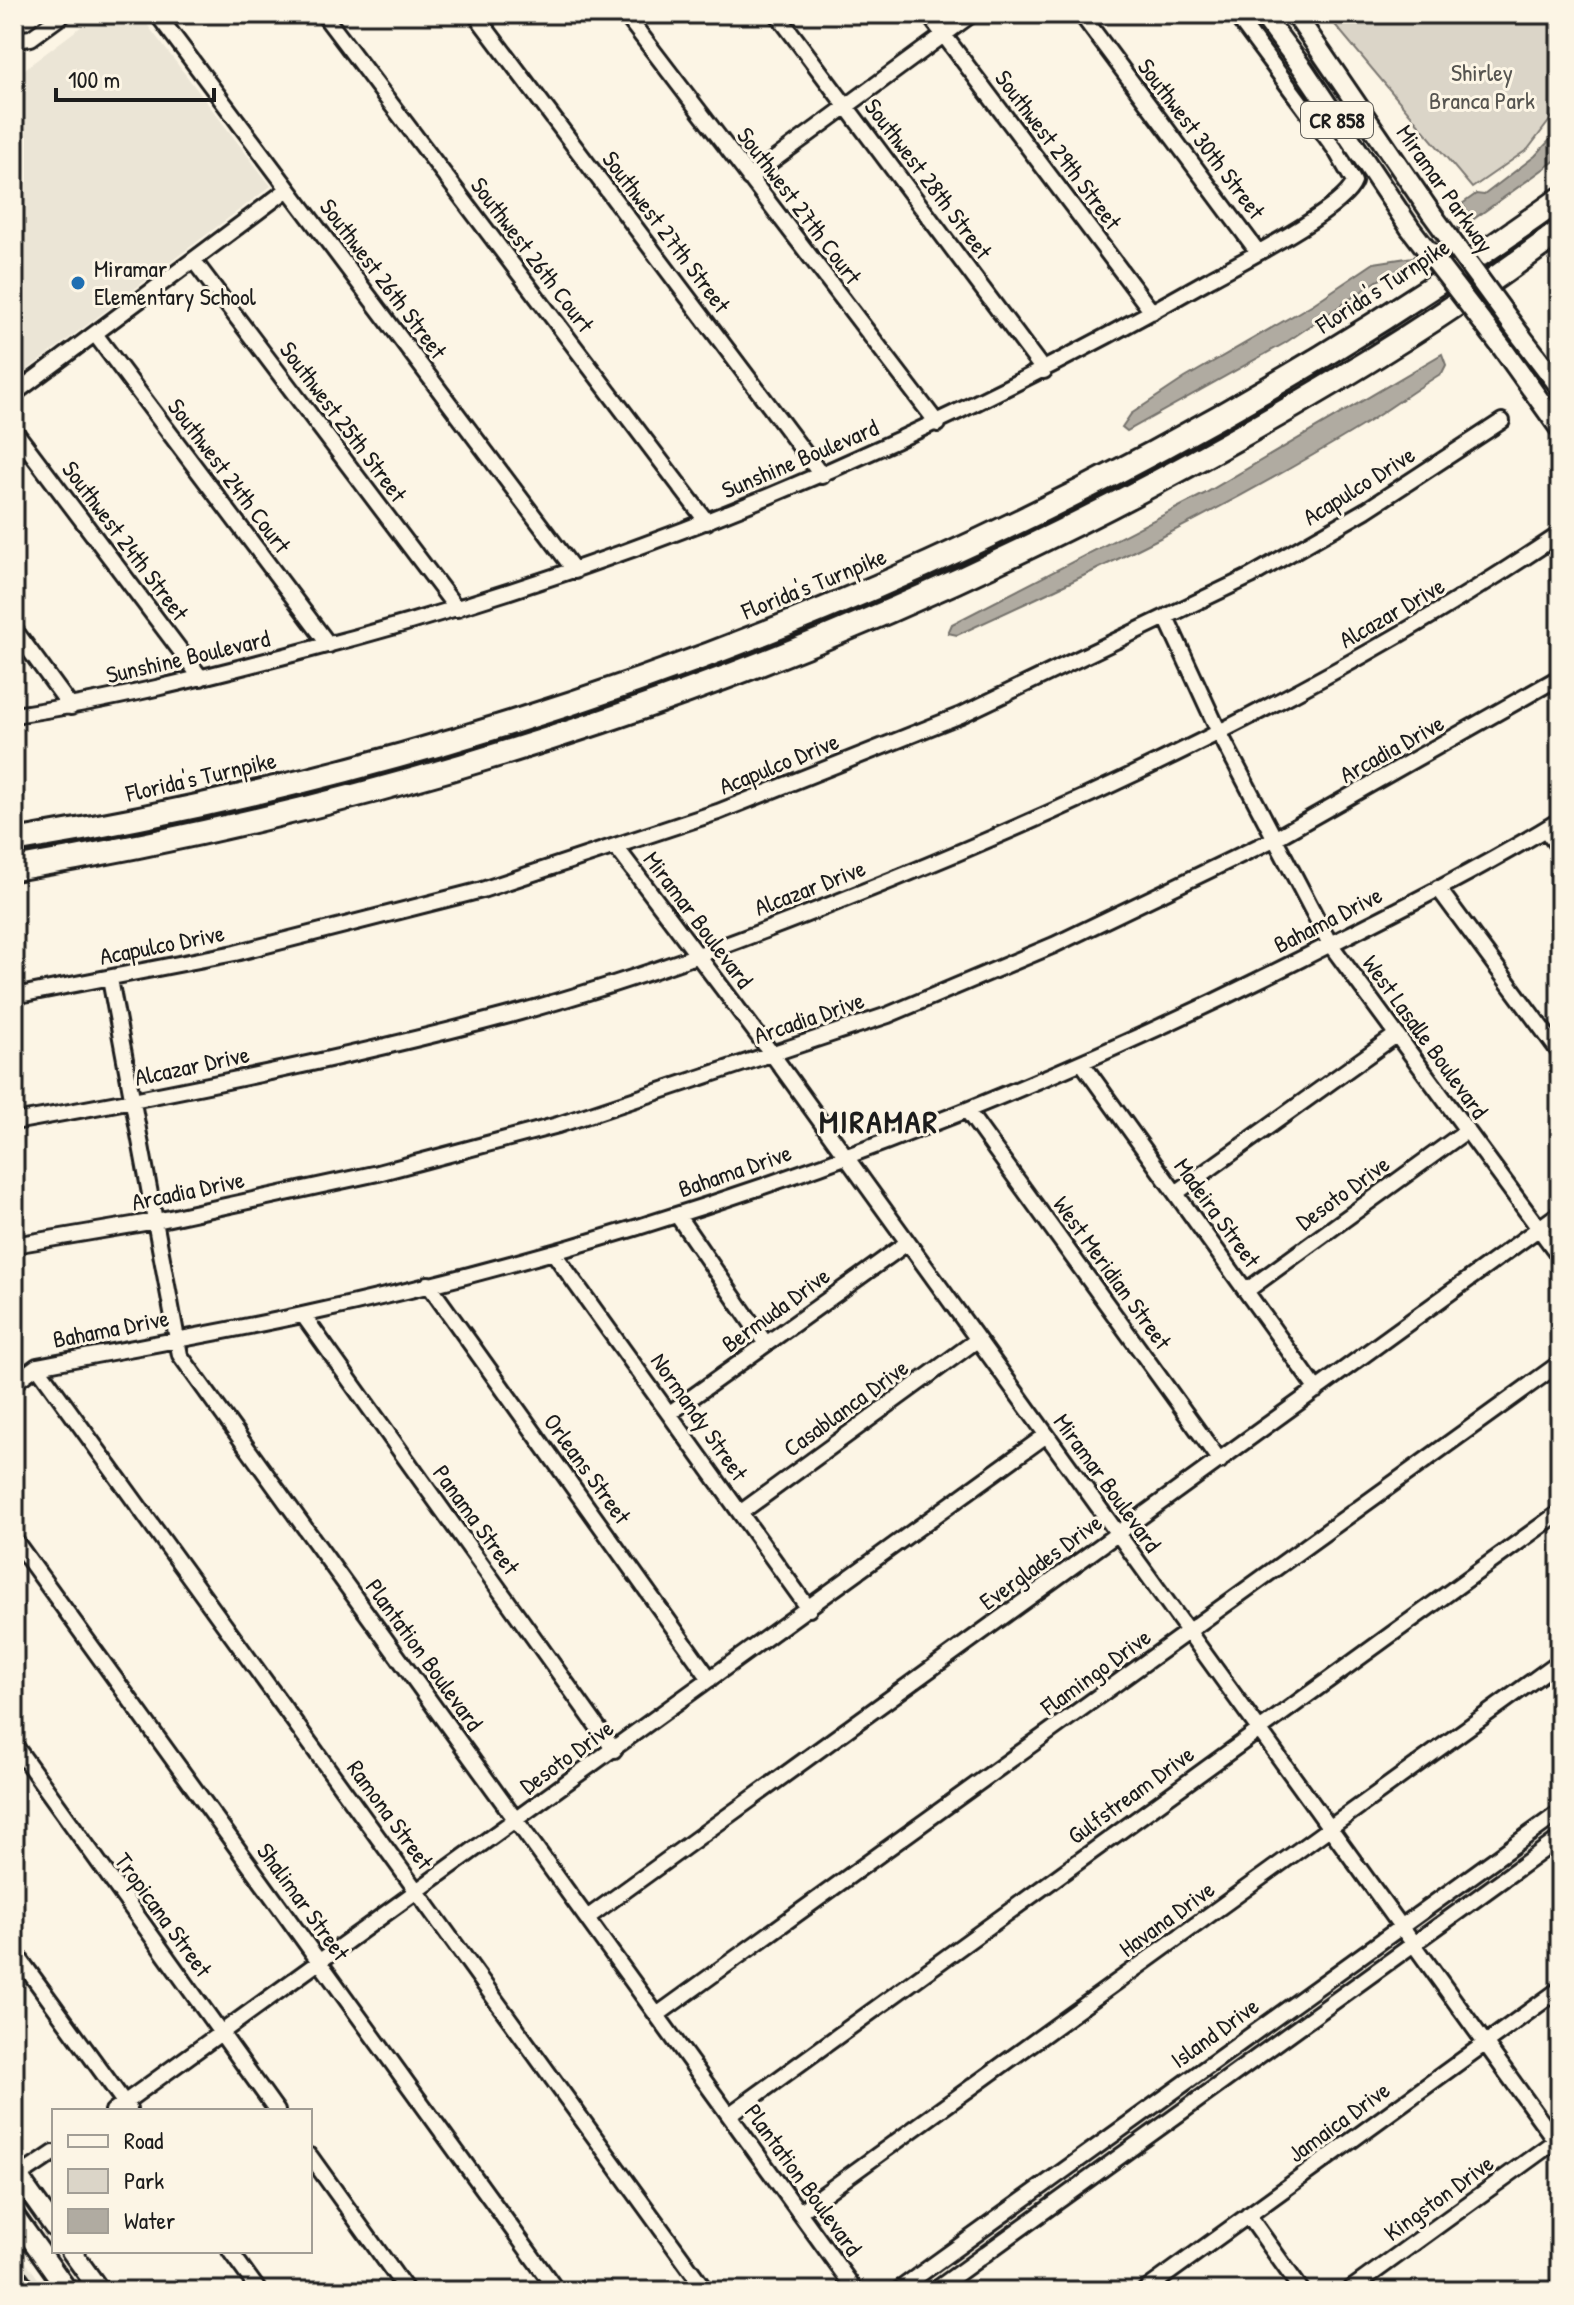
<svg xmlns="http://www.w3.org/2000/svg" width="1574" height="2305" font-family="'Patrick Hand',sans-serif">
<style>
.built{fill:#ebe5d6}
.green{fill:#dbd5c8;stroke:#7c7872;stroke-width:2}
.water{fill:#b0aba1;stroke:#75726c;stroke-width:2}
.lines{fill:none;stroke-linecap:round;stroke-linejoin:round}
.minor-casing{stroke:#1c1c1c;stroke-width:20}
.major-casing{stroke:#1c1c1c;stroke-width:24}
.highway-casing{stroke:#1c1c1c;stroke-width:28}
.minor{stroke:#fcf5e5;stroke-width:14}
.major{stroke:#fcf5e5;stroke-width:18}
.highway{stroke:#fcf5e5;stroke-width:22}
.major-bridge-casing{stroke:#1c1c1c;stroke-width:24;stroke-linecap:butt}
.major-bridge{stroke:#fcf5e5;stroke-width:18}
.poi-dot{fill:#1f6fb2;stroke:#fcf5e5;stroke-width:3}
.labels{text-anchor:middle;stroke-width:6;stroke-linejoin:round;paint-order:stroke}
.shield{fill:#fcf5e5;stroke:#5f5d58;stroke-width:2}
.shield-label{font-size:22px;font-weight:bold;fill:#1c1c1c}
.park-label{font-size:24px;fill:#555450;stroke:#fcf5e5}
.street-label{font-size:24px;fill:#1c1c1c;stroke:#fcf5e5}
.poi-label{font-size:24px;fill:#1c1c1c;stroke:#fcf5e5;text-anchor:start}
.district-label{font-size:32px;font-weight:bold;letter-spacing:2px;fill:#1c1c1c;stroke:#fcf5e5}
</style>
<rect width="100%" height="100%" fill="#fcf5e5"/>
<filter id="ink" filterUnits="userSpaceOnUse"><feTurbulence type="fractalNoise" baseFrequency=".0125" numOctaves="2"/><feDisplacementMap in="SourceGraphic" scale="16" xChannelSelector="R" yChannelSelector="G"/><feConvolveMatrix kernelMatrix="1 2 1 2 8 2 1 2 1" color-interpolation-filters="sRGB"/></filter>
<g filter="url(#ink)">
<!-- built -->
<path class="built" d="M98,14H139L271,186L14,380V77Z
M14,2245L47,2291H14Z"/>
<!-- green -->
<path class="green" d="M1326,14H1557L1560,18V107L1528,149L1472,188Z"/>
<!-- water -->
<path class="water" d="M1560,129V157L1417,260L1377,281L1285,343L1127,431L1122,427L1131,414L1185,378L1313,304L1374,263L1413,257L1458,228L1469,215L1462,204L1476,194L1484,195L1535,156Z
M1442,354L1446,365L1442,373C1414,390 1388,410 1360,427C1231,506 1095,572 957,635L948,633L952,624L1204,494Z"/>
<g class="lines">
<!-- minor casing -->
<g class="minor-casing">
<path id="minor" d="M157,14L575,571
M323,14L707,522
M475,14L822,476
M625,14L938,424
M777,14L1044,371
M928,14L1152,312
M1081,14L1258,252
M14,40L31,38L64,14
M749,178L972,14
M194,261L457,609
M95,334L329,645
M14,394L288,189
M14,430L201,678
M1166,617L1219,732L1330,944L1560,1257
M14,629L71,707
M14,715C111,701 205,677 300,652C627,568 917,446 1210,279C1239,263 1345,209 1354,182L1335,149L1235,14
M1545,829L1560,849
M616,847L772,1054L1560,2147
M1438,888L1560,1053
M110,979L180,1355L856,2291
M14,996L235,953L482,890L718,812L961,715L1251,576L1366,510L1502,421
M1082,1063L1317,1390
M968,1112L1220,1461
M14,1122C182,1092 349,1058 513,1014C642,979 769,930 892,880C1124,786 1352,674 1560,534
M1176,1193L1396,1035
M677,1215L766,1344
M14,1245L156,1221L378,1173L558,1125L888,1015L1054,945L1274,839L1560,677
M553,1252L809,1609
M428,1284L710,1679
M1246,1291L1466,1131
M303,1315L614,1750
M37,1366L706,2291
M14,1383L37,1366C125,1349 215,1334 302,1315C649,1240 985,1118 1301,959C1388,915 1477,871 1560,820
M670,1413L907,1243
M740,1513L977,1340
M14,1539L557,2291
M14,1744L277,2111
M587,1918L1560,1213
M14,1951L129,2109
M657,2015L1560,1363
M113,2111L1045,1436
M729,2115L1560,1512
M310,2156L407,2291
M18,2177L54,2153
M799,2212L1560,1661
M1248,2215L1302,2291
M230,2251L259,2291
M14,2270L29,2291
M897,2291L1560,1812
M934,2291L1560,1838
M1144,2291L1560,1989
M1348,2291L1555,2141
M1552,2291L1560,2285"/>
</g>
<!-- major casing -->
<g class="major-casing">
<path id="major" d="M1262,14L1304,70L1410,228
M1295,14L1431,213
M1521,336L1560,387
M1503,349L1560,429
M14,2171L54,2227
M14,2215L68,2291
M71,2251L100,2291"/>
</g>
<!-- highway casing -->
<g class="highway-casing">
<path id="highway" d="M14,841C570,749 1103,528 1560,199
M14,869C413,802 800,672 1157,482C1296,408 1434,326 1560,231"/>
</g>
<!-- minor -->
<use href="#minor" class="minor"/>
<!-- major -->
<use href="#major" class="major"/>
<!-- highway -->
<use href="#highway" class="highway"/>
<!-- major-bridge casing -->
<g class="major-bridge-casing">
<path id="major-bridge" d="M1431,213L1521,336
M1410,228L1503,349"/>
</g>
<!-- major-bridge -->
<use href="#major-bridge" class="major-bridge"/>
</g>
</g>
<!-- markers -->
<circle class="poi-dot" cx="78" cy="283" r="8"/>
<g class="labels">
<!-- shield labels -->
<rect class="shield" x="1301" y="102" width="72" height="36" rx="6"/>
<g class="shield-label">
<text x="1337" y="128">CR 858</text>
</g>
<!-- park labels -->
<g class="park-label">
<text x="1482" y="81">Shirley<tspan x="1482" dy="28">Branca Park</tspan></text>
</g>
<!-- street labels -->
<g class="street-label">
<text transform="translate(1201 139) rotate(53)" y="8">Southwest 30th Street</text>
<text transform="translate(1058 150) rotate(53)" y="8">Southwest 29th Street</text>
<text transform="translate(928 179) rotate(53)" y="8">Southwest 28th Street</text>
<text transform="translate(1445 189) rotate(55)" y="8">Miramar Parkway</text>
<text transform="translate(799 206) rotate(53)" y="8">Southwest 27th Court</text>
<text transform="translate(666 232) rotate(53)" y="8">Southwest 27th Street</text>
<text transform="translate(532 255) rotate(53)" y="8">Southwest 26th Court</text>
<text transform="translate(383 279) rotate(53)" y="8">Southwest 26th Street</text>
<text transform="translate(1383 286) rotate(-33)" y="8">Florida's Turnpike</text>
<text transform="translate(343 422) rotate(53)" y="8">Southwest 25th Street</text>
<text transform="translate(800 459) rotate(-23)" y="8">Sunshine Boulevard</text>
<text transform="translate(229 476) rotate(53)" y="8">Southwest 24th Court</text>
<text transform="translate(1359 486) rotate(-32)" y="8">Acapulco Drive</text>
<text transform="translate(125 541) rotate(53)" y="8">Southwest 24th Street</text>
<text transform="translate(814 584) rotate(-22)" y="8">Florida's Turnpike</text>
<text transform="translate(1392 613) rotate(-30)" y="8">Alcazar Drive</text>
<text transform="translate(188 657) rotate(-13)" y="8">Sunshine Boulevard</text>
<text transform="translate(1392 749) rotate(-29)" y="8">Arcadia Drive</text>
<text transform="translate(779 764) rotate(-22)" y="8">Acapulco Drive</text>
<text transform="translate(201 777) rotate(-13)" y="8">Florida's Turnpike</text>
<text transform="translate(810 888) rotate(-21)" y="8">Alcazar Drive</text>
<text transform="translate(698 920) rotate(53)" y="8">Miramar Boulevard</text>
<text transform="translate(1328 920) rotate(-27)" y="8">Bahama Drive</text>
<text transform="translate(162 945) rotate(-11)" y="8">Acapulco Drive</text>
<text transform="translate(809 1018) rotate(-19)" y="8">Arcadia Drive</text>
<text transform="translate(1425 1037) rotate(54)" y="8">West Lasalle Boulevard</text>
<text transform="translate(192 1066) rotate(-12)" y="8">Alcazar Drive</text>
<text transform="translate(735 1171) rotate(-19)" y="8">Bahama Drive</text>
<text transform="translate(188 1191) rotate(-12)" y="8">Arcadia Drive</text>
<text transform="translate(1343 1193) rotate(-36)" y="8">Desoto Drive</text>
<text transform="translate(1217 1213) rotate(54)" y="8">Madeira Street</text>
<text transform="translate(1112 1273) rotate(54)" y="8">West Meridian Street</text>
<text transform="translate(776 1310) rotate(-36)" y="8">Bermuda Drive</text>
<text transform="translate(111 1329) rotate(-11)" y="8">Bahama Drive</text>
<text transform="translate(846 1408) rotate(-36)" y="8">Casablanca Drive</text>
<text transform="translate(699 1417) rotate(55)" y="8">Normandy Street</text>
<text transform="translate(587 1469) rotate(54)" y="8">Orleans Street</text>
<text transform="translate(1107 1483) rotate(54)" y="8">Miramar Boulevard</text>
<text transform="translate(476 1520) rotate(54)" y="8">Panama Street</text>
<text transform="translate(1041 1562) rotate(-36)" y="8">Everglades Drive</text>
<text transform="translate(424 1655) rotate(54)" y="8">Plantation Boulevard</text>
<text transform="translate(1096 1672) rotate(-36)" y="8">Flamingo Drive</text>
<text transform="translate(567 1757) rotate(-36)" y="8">Desoto Drive</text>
<text transform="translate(1131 1795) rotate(-36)" y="8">Gulfstream Drive</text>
<text transform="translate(390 1815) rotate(54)" y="8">Ramona Street</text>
<text transform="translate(303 1902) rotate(54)" y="8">Shalimar Street</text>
<text transform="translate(163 1915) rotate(54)" y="8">Tropicana Street</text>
<text transform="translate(1167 1919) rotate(-36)" y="8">Havana Drive</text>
<text transform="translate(1215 2033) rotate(-36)" y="8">Island Drive</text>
<text transform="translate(1339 2122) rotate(-36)" y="8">Jamaica Drive</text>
<text transform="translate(803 2180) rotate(54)" y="8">Plantation Boulevard</text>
<text transform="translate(1439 2198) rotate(-36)" y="8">Kingston Drive</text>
</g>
<!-- poi labels -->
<g class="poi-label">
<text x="94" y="277">Miramar<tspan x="94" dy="28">Elementary School</tspan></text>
</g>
<!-- district labels -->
<g class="district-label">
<text x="879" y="1133">MIRAMAR</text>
</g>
</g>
<!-- margin -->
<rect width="1574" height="2305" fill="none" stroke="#fcf5e5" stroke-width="48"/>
<rect x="24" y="24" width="1526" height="2257" fill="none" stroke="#1c1c1c" stroke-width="3" filter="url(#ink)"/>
<!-- legend -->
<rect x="52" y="2109" width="260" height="144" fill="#fcf5e5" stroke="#a29e95" stroke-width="2"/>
<rect x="68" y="2135" width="40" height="12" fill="#fcf5e5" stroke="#a29e95" stroke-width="2"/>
<text x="124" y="2149" font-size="24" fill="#1c1c1c">Road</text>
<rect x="68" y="2169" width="40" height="24" fill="#dbd5c8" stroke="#a29e95" stroke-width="2"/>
<text x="124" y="2189" font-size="24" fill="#1c1c1c">Park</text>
<rect x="68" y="2209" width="40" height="24" fill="#b0aba1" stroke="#a29e95" stroke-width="2"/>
<text x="124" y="2229" font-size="24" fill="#1c1c1c">Water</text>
<!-- scale -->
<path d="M56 88v12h158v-12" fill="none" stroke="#1c1c1c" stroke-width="4"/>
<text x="68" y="88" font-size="24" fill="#1c1c1c" stroke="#fcf5e5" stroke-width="6" paint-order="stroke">100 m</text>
</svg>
